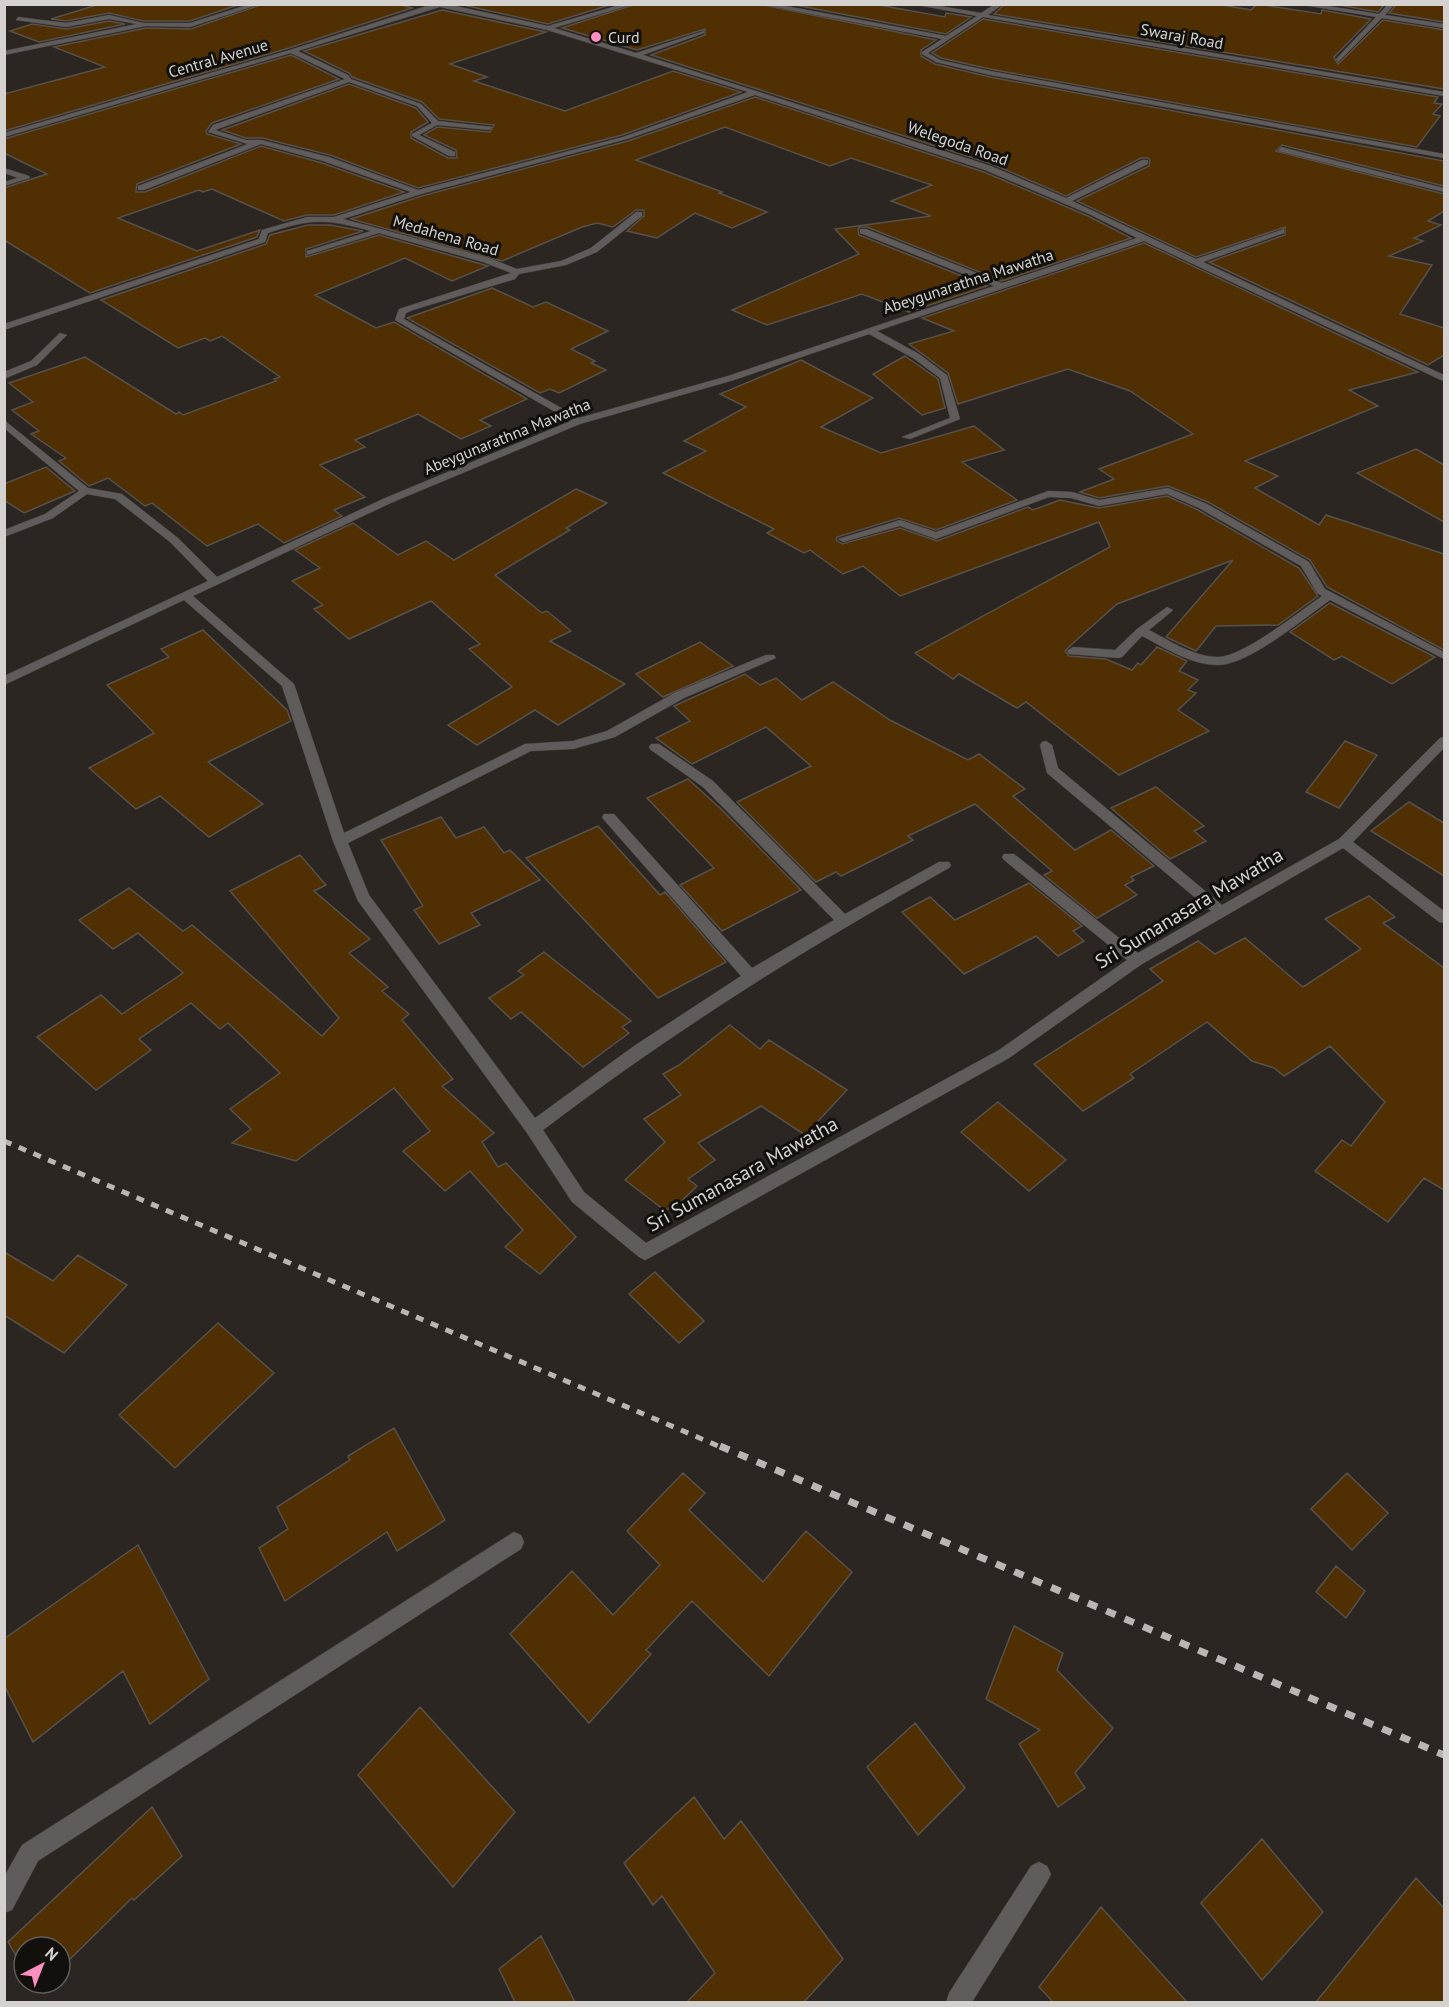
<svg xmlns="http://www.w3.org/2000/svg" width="1449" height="2007" font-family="'PT Sans',sans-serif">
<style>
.building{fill:#502f03;stroke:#57514c;stroke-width:1.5}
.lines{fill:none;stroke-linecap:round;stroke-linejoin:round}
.minor-casing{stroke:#46413d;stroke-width:1}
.minor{fill:#605c5b;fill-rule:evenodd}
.rail-far1{stroke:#bab6b3;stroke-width:5;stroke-dasharray:8 8;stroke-linecap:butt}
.rail{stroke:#bab6b3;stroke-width:7;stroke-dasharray:10 10;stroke-linecap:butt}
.poi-dot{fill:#fd8ec0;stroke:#12100d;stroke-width:2}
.labels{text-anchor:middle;stroke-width:6;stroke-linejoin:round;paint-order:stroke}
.far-street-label{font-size:16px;fill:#d4d1ce;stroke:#12100d}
.far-poi-label{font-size:16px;fill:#d4d1ce;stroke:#12100d;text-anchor:start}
.street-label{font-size:20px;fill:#d4d1ce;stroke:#12100d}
</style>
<rect width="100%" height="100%" fill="#2b2621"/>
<!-- building -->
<path class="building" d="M100,4H241L190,21H143L109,13L66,21L51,19Z
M263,4H399L412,8L289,48L4,131V94L105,67L54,47L146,28L191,29Z
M459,4H613L548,24Z
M636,4H758L936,40L921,50V56L935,64L990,77L1444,161V186L1282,145L1276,151L1444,194V211L1428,221L1441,225L1414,238L1423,241L1389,256L1432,265L1400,314L1444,328V355L1428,365L1209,262L1285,235V227L1196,257L1077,201L1149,166L1150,160L1148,158H1141L1066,196L992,164L651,55L705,35V29L637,50L562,28Z
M790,4H873L945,17L946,13L971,17L946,34Z
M1005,4H1216L1251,10L1257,4L1321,14L1322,10L1371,19L1334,57L1338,64L1383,20L1444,30V89L994,14Z
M1333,4H1385L1378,12Z
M1397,4H1444V22L1389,13Z
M442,10L546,32L450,64L487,77L474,81L565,111L673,71L741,92L622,135L418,188L330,155L262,138H246L222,130L349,84L416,108L428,122L411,132V138L448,158H457L456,150L424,135L437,127L490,132L494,125L439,119L422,102L352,77L349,73L304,51Z
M983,19L1438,97L1434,103L1442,104L1433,114L1440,116L1417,147L990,69L941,58L932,53Z
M109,21L125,24L39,42L10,31L32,24L66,29Z
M291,55L339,79L212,123L206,131L207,134L241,144L137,184L136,192H145L261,146L322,163L404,192L334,215H307L284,221L212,189L203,192L199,190L118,218L197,251L260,230L257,237L90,293L4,240V188L47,174L4,153V139Z
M755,97L984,172L1088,216L1131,238L1002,281L867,227H860L858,229L859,235L987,286L909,312L862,294L767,325L732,310L859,254L835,229L931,216L891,201L932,185L851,158L830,166L725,127L636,160L722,192L719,193L767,212L732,228L695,213L657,238L627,231L644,216V210H636L613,227L597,223L582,227L502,261L351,219L422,196L628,141Z
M308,225H330L363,231L306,249V257L379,235L488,266L452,281L405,258L315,295L376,328L394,322L527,399L480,420L491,426L461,439L418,414L355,440L365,447L320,465L365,497L334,510L342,516L284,543L258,524L207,546L152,503L145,506L108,478L89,486L59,461L66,458L31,434L39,431L12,410L33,402L9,383L85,357L176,414L179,412L183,415L276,381L274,379L280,377L222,336L210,341L205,338L178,348L101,300L266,244L270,235Z
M1144,243L1418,372L1349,390L1378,406L1245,461L1278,476L1255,488L1319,525L1326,515L1444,554V650L1327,587L1310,560L1208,502L1168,486L1099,498L1080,492L1114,479L1099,469L1193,434L1130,391L1068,369L958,404L948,373L909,344L954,331L922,318Z
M492,288L533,307L546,302L608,331L571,349L595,361L591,363L606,370L559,393L550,389L540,393L407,318Z
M905,356L938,379L945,408L922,415L873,374Z
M801,360L873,398L821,427L881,453L974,426L1004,450L962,462L1017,500L936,530L899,518L837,537L836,540L842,544L900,528L937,541L1028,507L1033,510L1060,500L1099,508L1167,496L1198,510L1299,568L1318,596L1278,625L1216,626L1196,651L1166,637L1233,560L1117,604L1071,645L1065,651L1069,656L1106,659L1132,670L1138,663L1141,665L1157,647L1187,661L1179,671L1198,680L1188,690L1196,693L1178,710L1209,731L1119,775L1026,702L1017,708L959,674L953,679L915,653L1110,547L1099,522L900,596L863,566L843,574L810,550L804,553L767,533L774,529L663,473L706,451L684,441L746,407L720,394Z
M1416,449L1444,465V522L1357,473Z
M46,467L75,491L24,513L4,500V484Z
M576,489L607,503L566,528L570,530L495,575L542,613L547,611L571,631L550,641L625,684L558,725L535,710L477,745L448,725L512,687L469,649L480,644L431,601L349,639L314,609L323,605L292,581L320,568L295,550L353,523L398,555L426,541L454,560Z
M1330,603L1435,657L1392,684L1342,656L1334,660L1290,632Z
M203,630L287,710L291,721L208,762L263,804L209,837L160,796L136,809L89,768L154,733L107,685L169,657L161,649Z
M700,642L733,666L663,697L636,674Z
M745,674L760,685L776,678L802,700L833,682L890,720L968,760L979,754L1025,789L1013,796L1075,850L1111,830L1154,866L1131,877L1134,880L1125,885L1137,895L1097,918L1044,875L1052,871L975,804L908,836L913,840L841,876L836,872L816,882L737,802L811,766L766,727L692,764L656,738L690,721L674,706Z
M1345,741L1377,755L1339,808L1306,792Z
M688,779L721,809L801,890L722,931L680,885L714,868L647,798Z
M1156,787L1204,826L1194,831L1206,841L1170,859L1111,808Z
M1409,802L1444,823V876L1371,831Z
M441,817L456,838L484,827L504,853L510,850L540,880L471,913L480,925L439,944L414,910L423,906L381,840Z
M598,826L660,895L665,892L726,962L658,998L526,858Z
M300,855L326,885L314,891L370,939L349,953L388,987L382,991L409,1014L402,1020L453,1079L442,1086L494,1133L482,1142L498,1167L506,1163L576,1237L540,1274L505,1247L523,1230L470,1171L445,1191L403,1151L430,1131L394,1088L296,1161L232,1143L251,1129L230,1109L280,1073L228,1023L220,1029L191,1003L139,1039L151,1050L96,1090L37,1037L101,995L122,1014L183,973L138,933L113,949L79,920L129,888L183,931L192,925L322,1036L339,1018L230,891Z
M1029,883L1082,926L1073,931L1084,941L1058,956L1036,936L964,974L902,912L930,897L955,920Z
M1369,896L1395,917L1383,923L1444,968V1190L1424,1178L1388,1222L1315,1171L1342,1140L1351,1146L1385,1102L1330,1046L1284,1076L1274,1068L1252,1061L1207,1022L1130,1074L1134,1078L1083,1111L1034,1064L1163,981L1150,969L1198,941L1215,954L1245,938L1303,987L1361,949L1325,919Z
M544,952L631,1021L622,1027L629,1033L583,1067L521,1012L511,1019L489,998L524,975L518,971Z
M730,1025L760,1049L769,1040L847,1090L805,1135L761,1106L698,1143L715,1160L688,1179L697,1186L673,1209H663L625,1180L665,1142L644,1119L681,1095L663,1074L679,1065Z
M998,1102L1066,1160L1029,1191L961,1132Z
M4,1252L53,1281L78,1255L127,1285L64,1353L4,1315Z
M655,1272L704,1321L679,1343L629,1294Z
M218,1323L274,1373L175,1468L119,1415Z
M394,1428L445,1520L397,1551L387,1532L285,1601L259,1548L288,1529L277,1507L350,1460L348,1456Z
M683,1473L705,1493L689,1510L763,1582L806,1531L852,1572L769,1676L692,1601L646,1650L651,1654L589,1723L510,1634L572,1571L613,1615L660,1565L627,1531Z
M1347,1473L1388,1513L1352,1550L1311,1509Z
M138,1545L209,1679L150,1724L123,1671L33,1742L4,1685V1639Z
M1336,1566L1365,1591L1346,1618L1316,1592Z
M1014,1626L1063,1653L1057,1670L1113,1728L1075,1773L1085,1788L1058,1807L1019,1744L1040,1730L986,1699Z
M420,1707L515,1812L453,1887L358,1775Z
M915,1723L965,1788L918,1835L867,1767Z
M694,1797L724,1839L741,1821L843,1959L804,2002H687L715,1973L662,1896L653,1905L624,1863Z
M152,1807L182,1856L134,1900L132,1898L60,1969V1947H24V1969L8,1942Z
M1262,1839L1323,1912L1262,1980L1201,1903Z
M1416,1878L1444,1908V2002H1316Z
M1101,1907L1187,2002H1053L1039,1987Z
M541,1936L575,2002H515L499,1969Z"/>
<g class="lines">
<!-- minor casing -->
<g class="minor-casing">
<path id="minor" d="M250,4H261L190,27L146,26L4,55V51L137,24L109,19L66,27L16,20L18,17L66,23L109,15L143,23H190Z
M433,4H446L548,26L623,4H634L554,28L636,53L704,31V33L643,55L991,166L1066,198L1142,160H1148V164L1072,201L1196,259L1284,229V233L1203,262L1444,375V381L1441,380L1144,241L877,331L919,354L947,375L960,419L910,439L902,437L950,418L940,378L913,358L869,334L734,380L580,424L393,502L193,596L294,684L344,833L525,744L573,741L607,731L676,692L766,655H774L776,658L684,698L615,737L573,749L531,751L348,843L369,895L535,1118L634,1046L741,976L604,820L602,817L604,814H614L752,968L834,920L703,787L651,750L649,747L651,744H659L713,781L845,914L939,862H949L951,865L949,868C807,947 672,1032 543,1130L584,1192L646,1243L999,1050L1127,960L1004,860L1002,857L1004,854H1014L1138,953L1211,911L1047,773L1040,745L1042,742L1046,741L1052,745L1058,768L1222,905L1339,839L1440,738L1444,737V748L1353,842L1444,911V923L1439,922L1343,848L1142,964L1009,1058L651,1257L645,1260L639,1257L572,1202L527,1133L358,901L333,841L282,686L184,600L4,685V676L208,581L170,542L115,499L87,494L53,518L4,537V530L45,514L79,491L4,428V420L88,488L122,494L178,538L217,577L385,498L571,421L395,320L399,309L511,273L483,262L379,233L307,255V251L371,231C326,219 312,218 268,233L265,242L4,330V324L259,239L262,230L307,217H334L411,192L323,161L261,144L144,190H138V186L248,144L208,132L213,125L345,79L291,53L4,137V133L290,50ZM440,7L547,30L748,92L623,137L418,190L329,157L261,140H246L215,130L349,82L417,106L432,123L412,134V136L449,156H455V152L419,135L437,125L490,130L492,127L438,121L421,104L351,79L348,75L298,51ZM755,95L985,170L1089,214L1137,238L1002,283L866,229H860V233L994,286L728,376L579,418L404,319L406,313L413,310L515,279L519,274L566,265L597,252L642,216V212H636L591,248L561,261L517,269L489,258L343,219L421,194L627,139Z
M760,4H775L946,36L977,16L912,4H928L981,13L995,4H1003L988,15L1444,92V96L983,17L928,53L940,60L990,71L1444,154V158L990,75L936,62L922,54V52L942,39Z
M1297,4H1315L1379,14L1388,4H1395L1385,15L1444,24V28L1382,18L1338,62L1336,59L1376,17Z
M1281,147L1444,188V192L1278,151Z
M4,168L29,176L30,178L4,186V182L18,178L4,173Z
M60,333L67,335L37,365L4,379V372L31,361Z
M1168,488L1207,504L1309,562L1325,589L1444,652V659L1330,600C1303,619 1251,663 1220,665C1193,666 1165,648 1142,636L1122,657L1118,658L1069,654L1067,651L1073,647L1115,650L1137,629L1167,607L1173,610L1171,612L1149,630C1170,641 1194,657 1218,657C1243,657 1300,611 1322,596L1317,593L1301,566L1199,508L1167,494L1099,506L1071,498L1049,497L936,539L900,526L843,542L838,539L900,520L936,532L1048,491L1072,492L1099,500Z
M514,1532L521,1535L524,1542L521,1549L38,1861L12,1910L4,1913V1877L22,1845Z
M1039,1862L1047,1866L1051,1874L1047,1882L972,2002H946L949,1993L1031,1866Z"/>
</g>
<!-- minor -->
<use href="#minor" class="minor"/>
<!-- rail-far1 -->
<path class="rail-far1" d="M4,1141L723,1448"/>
<!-- rail -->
<path class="rail" d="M720,1446L1444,1755"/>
</g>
<!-- markers -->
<circle class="poi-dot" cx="596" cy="37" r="6"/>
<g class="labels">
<!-- far-street labels -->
<g class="far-street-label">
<text transform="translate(1182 36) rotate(10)" y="6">Swaraj Road</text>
<text transform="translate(218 58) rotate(-16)" y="6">Central Avenue</text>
<text transform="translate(958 143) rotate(19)" y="6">Welegoda Road</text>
<text transform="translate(446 235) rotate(16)" y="6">Medahena Road</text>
<text transform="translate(968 281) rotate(-18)" y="6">Abeygunarathna Mawatha</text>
<text transform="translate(507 436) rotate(-22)" y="6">Abeygunarathna Mawatha</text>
</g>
<!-- far-poi labels -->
<g class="far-poi-label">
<text x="608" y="43">Curd</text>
</g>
<!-- street labels -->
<g class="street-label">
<text transform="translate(1189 908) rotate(-31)" y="7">Sri Sumanasara Mawatha</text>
<text transform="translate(742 1174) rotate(-29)" y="7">Sri Sumanasara Mawatha</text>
</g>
</g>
<!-- border -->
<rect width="1449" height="2007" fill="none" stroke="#d4d1ce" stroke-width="12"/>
<!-- north arrow -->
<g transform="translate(42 1965) rotate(42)"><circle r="28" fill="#12100d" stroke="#605d5a" stroke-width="1.5"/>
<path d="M0-4.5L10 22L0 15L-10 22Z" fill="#fd8ec0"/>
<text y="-9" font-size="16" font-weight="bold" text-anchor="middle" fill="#d4d1ce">N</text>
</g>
</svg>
